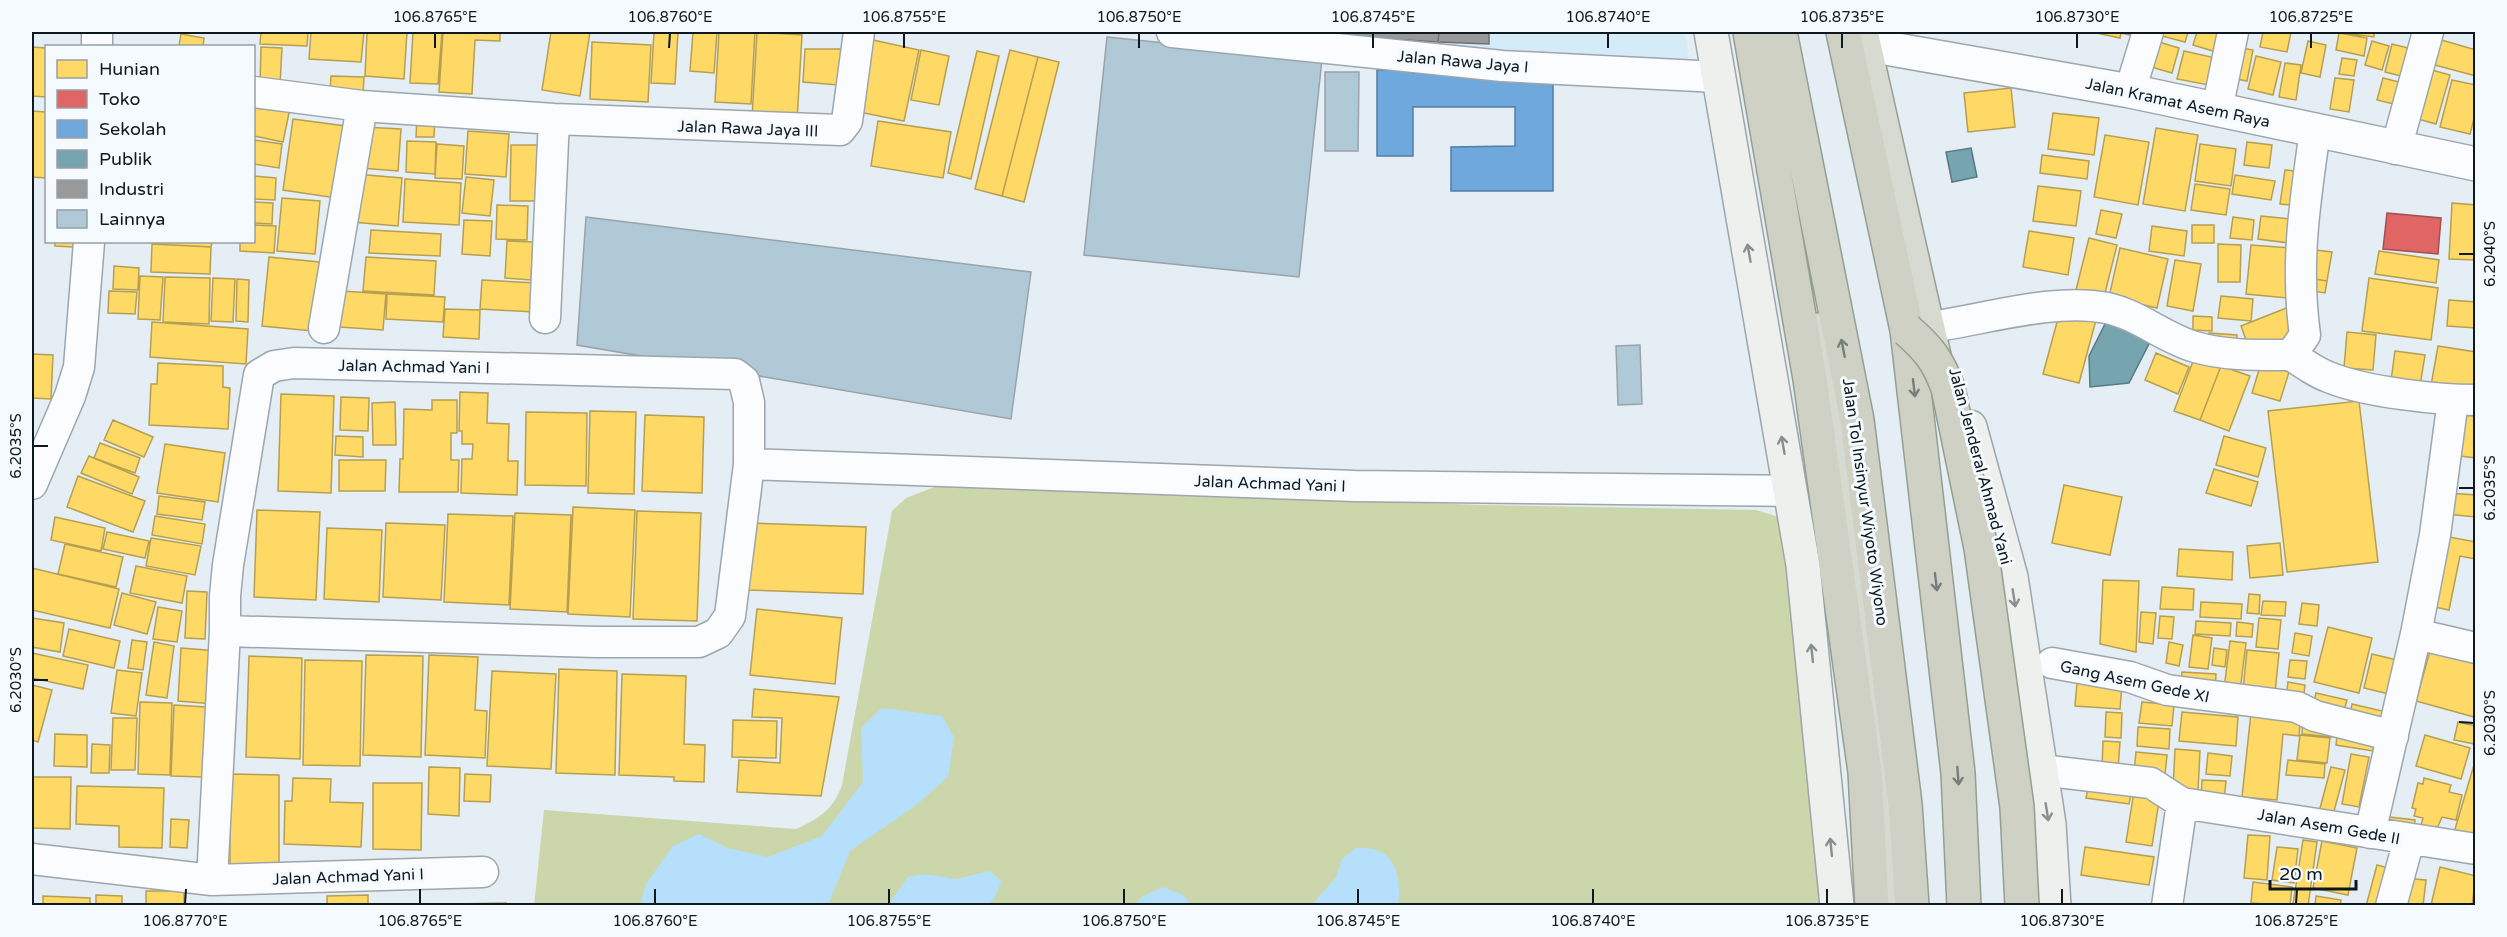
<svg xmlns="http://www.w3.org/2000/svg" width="2507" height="937" font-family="'Varela Round',sans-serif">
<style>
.built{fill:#d6ebf8}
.green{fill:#cbd7aa}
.water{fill:#b5dffb}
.homes{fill:#ffd966;stroke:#b69f51;stroke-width:1.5}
.shops{fill:#e06666;stroke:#a14f51;stroke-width:1.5}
.schools{fill:#6fa8dc;stroke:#527da3;stroke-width:1.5}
.public{fill:#76a5af;stroke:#567b84;stroke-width:1.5}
.industry{fill:#999;stroke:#6f7274;stroke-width:1.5}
.building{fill:#b0c9d7;stroke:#99a3a9;stroke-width:1.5}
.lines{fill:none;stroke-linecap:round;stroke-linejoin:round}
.minor-casing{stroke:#9ca6ac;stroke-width:33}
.tertiary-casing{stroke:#9ca6ac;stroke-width:36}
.secondary-casing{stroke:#9ca6ac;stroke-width:36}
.trunk-casing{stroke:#969e93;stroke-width:36}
.motorway-casing{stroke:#969e93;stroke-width:36}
.minor{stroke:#fbfcfd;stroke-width:30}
.tertiary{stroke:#fbfcfd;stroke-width:33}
.secondary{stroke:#edf0ec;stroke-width:33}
.trunk{stroke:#d7dad0;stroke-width:33}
.motorway{stroke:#ced1c4;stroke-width:33}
.motorway-bridge-casing{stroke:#969e93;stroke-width:36;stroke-linecap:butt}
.motorway-bridge{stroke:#ced1c4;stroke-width:33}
.oneway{stroke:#888f90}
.oneway2{stroke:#777e7a}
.ticks{fill:none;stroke:#0d181f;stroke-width:2}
.labels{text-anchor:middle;stroke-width:6;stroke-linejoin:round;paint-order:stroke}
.street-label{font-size:16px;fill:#0d181f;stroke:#f4fafe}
.neatline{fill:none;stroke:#0d181f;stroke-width:2}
.ticks-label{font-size:15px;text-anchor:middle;fill:#0d181f}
</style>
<rect width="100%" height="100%" fill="#e4eef4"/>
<!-- built -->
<path class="built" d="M1241,32H1685L1690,68Z"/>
<!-- green -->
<path class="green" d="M937,486L1482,505L1756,510L1779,517L1791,531L1824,905L534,906L544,810L796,829C820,818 833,810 842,785L892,511L906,498Z"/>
<!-- water -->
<path class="water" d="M882,708L942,716L954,737L948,777L915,806L850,851L828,905H640L646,884L673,846L699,834L728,848L768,857L822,836L863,782L861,728Z
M1356,848C1362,848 1370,848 1376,850C1399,857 1401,886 1398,905H1312L1336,877L1342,859Z
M990,871L1001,881L995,898L987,905H888L908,877L926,874L956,879Z
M1163,887L1183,895L1191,905H1134L1143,896Z"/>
<!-- homes -->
<path class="homes" d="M261,32H308L307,46L260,44Z
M311,32H364L361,62L309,59Z
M367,32H407L404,79L365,76Z
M413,32H442L438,84L410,83Z
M443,32H500V41L475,40L472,94L439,92Z
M551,32H590L580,96L542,90Z
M654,32H678L675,84L651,83Z
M693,32H717L714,73L690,71Z
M719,32H755L751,104L715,102Z
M757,32L802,35L797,121L752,118Z
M2092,32H2145L2143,38L2121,33L2120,38Z
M2158,32H2188L2185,42L2158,35Z
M2197,32H2219L2213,51L2193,45Z
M2263,32H2291L2287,52L2260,47Z
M2336,32H2374V37Z
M2339,33L2367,38L2364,56L2336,50Z
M181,34L204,38L203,46H179Z
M864,38L919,50L904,121L849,110Z
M2149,39L2179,48L2172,73L2141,64Z
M2438,39L2476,50V76L2431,64Z
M2308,41L2326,45L2320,77L2301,73Z
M2372,41L2389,46L2382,70L2365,65Z
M592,42L651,45L648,102L590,99Z
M2392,44L2416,50L2409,78L2385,72Z
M2231,46L2253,50L2247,81L2226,77Z
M32,47L46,48V97L32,96Z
M261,47L282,48L280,85L260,84Z
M805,49H852L850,86L803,82Z
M921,50L949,56L939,105L911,100Z
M1010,50L1038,57L1002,196L975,189Z
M977,51L999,56L971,179L948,173Z
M2184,51L2220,59L2214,86L2177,79Z
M2256,56L2281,62L2273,95L2248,89Z
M1038,57L1059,62L1024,202L1002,196Z
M2342,58L2357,60L2354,76L2339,74Z
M2285,63L2301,65L2296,100L2279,97Z
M2421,67L2450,75L2436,124L2407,116Z
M331,76L364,77L363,94L330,93Z
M2335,78L2354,80L2349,112L2330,109Z
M2383,78L2407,84L2402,106L2377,100Z
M2452,80L2476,85V111L2470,134L2440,127Z
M2011,88L2015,127L1968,132L1964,93Z
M254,97L290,108L283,142L254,136Z
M32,111L46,112V178L32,177Z
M2053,113L2099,118L2094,155L2048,149Z
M417,116L435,117L434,137H416Z
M293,119L353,127L343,199L283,190Z
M878,121L951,132L943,178L871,166Z
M364,127L401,129L398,171L361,168Z
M2156,128L2198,135L2185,211L2143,204Z
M468,131L509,134L506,177L465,174Z
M2105,135L2149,142L2138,205L2094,197Z
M254,140L282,144L279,168L254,164Z
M407,141L436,142L435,174L406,172Z
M2247,142L2272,145L2269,168L2244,165Z
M437,144L464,146L462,179L435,178Z
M2200,144L2236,149L2231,186L2195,181Z
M511,145H549L548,201H510Z
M2042,155L2089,161L2087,179L2040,173Z
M2285,170L2304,172L2300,206L2280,204Z
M355,174L402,178L398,226L352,222Z
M2235,175L2275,181L2271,200L2232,194Z
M254,176L276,178L275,200L254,199Z
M466,177L494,180L490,216L462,213Z
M405,179L461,183L459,225L403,222Z
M2195,184L2230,189L2226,215L2191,210Z
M2038,186L2081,191L2076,226L2033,221Z
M282,198L320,201L315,254L277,251Z
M254,202L273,203L272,224L254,223Z
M2452,203L2476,205V260L2449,259Z
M497,205L528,206L527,240L496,239Z
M2101,210L2122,214L2116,238L2096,234Z
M2261,216L2291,219L2289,243L2258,239Z
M2233,217L2254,220L2252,240L2230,238Z
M464,220L492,221L490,256L462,254Z
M254,225L276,226L274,253L240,251V242H254Z
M2192,225H2214V243H2192Z
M2152,226L2187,231L2184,256L2149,251Z
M371,230L441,234L440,256L369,253Z
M2029,231L2074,238L2068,275L2023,267Z
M2089,238L2117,245L2103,301L2075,294Z
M507,241L533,242L531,280L505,278Z
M55,242H73V247L55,246Z
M152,242H212L211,247L152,244Z
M152,244L211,247L210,274L151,272Z
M2218,244L2241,245L2240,282H2218Z
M2251,245L2291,248L2287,298L2246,294Z
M2120,248L2168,259L2157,308L2109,297Z
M2307,249L2332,252L2327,281L2303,277Z
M2379,251L2439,260L2436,283L2375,274Z
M269,257L329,263L323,332L262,326Z
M366,257L436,261L434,295L363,291Z
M2175,260L2201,264L2193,311L2167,306Z
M114,266L139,268L138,290L113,289Z
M140,276L163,277L160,320L138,319Z
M165,277L210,278L209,324L163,322Z
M2303,277L2327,281L2325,293L2300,289Z
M213,278L235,279L233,322L211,321Z
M2369,278L2438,288L2431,340L2362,331Z
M237,279L249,280L248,322L236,321Z
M482,280L536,283L534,312L480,309Z
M109,291L137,292L135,314L108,313Z
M342,291L386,294L383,330L340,327Z
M387,294L445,297L443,322L386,319Z
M2221,296L2253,299L2251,321L2218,318Z
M2449,300L2476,302V328L2447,326Z
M2289,307L2300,335L2251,354L2241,326Z
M445,309L480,310L479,339L443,337Z
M2060,311L2096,320L2079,383L2043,374Z
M2193,316L2212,317V331L2193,330Z
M152,322L248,329L246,364L150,357Z
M2347,332L2376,335L2373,370L2344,368Z
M2209,333L2237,335L2236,350L2207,348Z
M2438,346L2476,352L2473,399L2430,391Z
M2395,351L2425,355L2419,392L2390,388Z
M2156,353L2189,367L2178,394L2145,380Z
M32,354L53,355L51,399L32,398Z
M2195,356L2221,366L2200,420L2174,411Z
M158,363L223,366V387L230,388L228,429L149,425L151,384H157Z
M2261,363L2289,372L2280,401L2252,393Z
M2221,366L2250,376L2229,431L2200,420Z
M460,392L488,393L487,423L509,424L508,461H518L517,495L461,493L462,459H472L473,444H462V431H459Z
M281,394L334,396L331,493L278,491Z
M341,397L369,398L368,431L340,430Z
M432,400H457V433H451V460H459L458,492H399L400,459H403L404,409L432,410Z
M2359,401L2378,562L2287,572L2268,411Z
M395,402L396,445H373L372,403Z
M590,411L636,412L634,494L588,493Z
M526,412L587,413L586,486L525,485Z
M645,415L704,417L702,493L642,491Z
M2464,415L2476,416V458L2460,456Z
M113,420L153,437L144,457L104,440Z
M336,436L363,437V457L335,455Z
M2224,436L2266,448L2258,477L2216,465Z
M100,443L140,458L135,473L94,458Z
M165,444L225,453L218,502L157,493Z
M89,456L139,477L132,494L81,473Z
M339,460H386L385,491H339Z
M2214,469L2258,482L2251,506L2206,493Z
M78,476L145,501L133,532L67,507Z
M2064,485L2122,497L2110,555L2052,543Z
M2448,493L2476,495V517L2446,514Z
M159,496L205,502L202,520L157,514Z
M573,507L635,510L630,617L568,614Z
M257,510L320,512L316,600L254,597Z
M637,511L701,513L697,621L633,619Z
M515,513L571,515L567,612L510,609Z
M448,514L513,516L509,605L444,602Z
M155,516L205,524L202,544L152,535Z
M55,517L105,528L101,551L51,540Z
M386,523L445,525L441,600L383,597Z
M748,523L866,527L863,594L746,590Z
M327,528L382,530L379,602L324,599Z
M107,532L149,541L145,558L103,549Z
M2444,536L2476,542V559L2460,556L2449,610L2430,606Z
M151,538L201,546L195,575L146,566Z
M2280,543L2283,575L2250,578L2247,546Z
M65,544L123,557L116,587L58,574Z
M2179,549L2233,552L2232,580L2177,576Z
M136,566L187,576L182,603L130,593Z
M32,568L119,589L110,628L32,610Z
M2103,580L2139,581L2136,652L2100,644Z
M2162,587L2194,589L2193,610L2160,609Z
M187,591L207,592L205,639L185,638Z
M122,593L156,602L147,634L114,625Z
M2249,594L2260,595L2259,614L2247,613Z
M2263,601L2286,602L2285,616L2261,615Z
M2201,602L2242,604L2241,619L2200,617Z
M2302,603L2319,605L2317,626L2299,624Z
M158,607L182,611L177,642L153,639Z
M757,609L842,618L835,684L750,675Z
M2141,612L2156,613L2153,644L2139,642Z
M2160,616L2174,617L2172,639L2158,638Z
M32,618L64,623L60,652L32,647Z
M2259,618L2281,620L2278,649L2256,647Z
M2196,621L2231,623L2230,636L2195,634Z
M2237,622L2253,624L2252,637L2236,636Z
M2328,627L2372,638L2359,693L2314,682Z
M69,629L120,641L114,668L63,656Z
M2295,633L2312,636L2309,656L2292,653Z
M2193,635L2212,638L2208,669L2189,667Z
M132,640L147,642L143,670L128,668Z
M2230,641L2246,643L2240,691L2224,689Z
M154,642L174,646L167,698L146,695Z
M2169,642L2183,645L2179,666L2166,663Z
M181,648L218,651L214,704L178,701Z
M2214,648L2227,650L2225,667L2212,665Z
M2247,650L2279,653L2275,693L2243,690Z
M2430,651L2476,664L2474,717L2416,701Z
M32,653L88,665L83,689L32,678Z
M2372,654L2397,660L2389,694L2364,688Z
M366,655L423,656L421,757L363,755Z
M429,655L478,657L475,710L487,711L485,758L425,755Z
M249,656L302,658L300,759L246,757Z
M305,660L362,661L360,766L303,765Z
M2290,660L2307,661L2305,679L2288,677Z
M559,669L617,671L615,775L556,773Z
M117,670L142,673L136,716L111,713Z
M492,671L556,674L551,769L487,766Z
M2182,672L2216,674L2215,691L2181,682Z
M622,674L686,676L684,744L705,745L704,782L674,781V777L619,775Z
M2077,682L2122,684L2120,709L2075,706Z
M2288,682L2305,685L2303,701L2286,699Z
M32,685L52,690L38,742L32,740Z
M754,689L839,697L821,796L737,792L739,760L780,763L782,718L752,717Z
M2316,693L2347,700L2343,714L2313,707Z
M140,702L172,703L170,775L138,774Z
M2142,702L2174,705L2172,726L2139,723Z
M2352,704L2395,714L2391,730L2349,720Z
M174,705L206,707L204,777L171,776Z
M2301,711L2299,736L2283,734L2277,800L2242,797L2251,713Z
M2106,712L2122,713L2121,738L2105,737Z
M2182,712L2238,717L2236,746L2179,741Z
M113,718H137L135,770H111Z
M733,720L777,721L776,758L732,757Z
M2303,720L2333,724L2332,737L2302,734Z
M2458,722L2476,726L2475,744L2454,740Z
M2138,727L2170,729L2169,749L2137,746Z
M2338,727L2375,734L2373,751L2336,745Z
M55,734L87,735V767L54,766Z
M2300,735L2330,738L2327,763L2297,760Z
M2425,735L2470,748L2461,779L2416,766Z
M2103,741L2120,742L2118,769H2102Z
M92,744L110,745L109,773H91Z
M2175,749L2200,751L2198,791L2173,789Z
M2136,752L2167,755L2165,775L2134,773Z
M2208,753L2232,756L2230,776L2206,774Z
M2351,754L2369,757L2359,807L2342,804Z
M2476,758V842L2453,836Z
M2288,760L2325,764L2324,778L2286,775Z
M429,767L460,768L459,816L428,814Z
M2331,767L2345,770L2333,815L2319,812Z
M230,774L279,775V866L230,865Z
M465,774L491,775L490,802L464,801Z
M32,777H71L70,829L32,828Z
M293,778L331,779L330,802L363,803L361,847L284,844L285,801H292Z
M2424,778L2451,785L2449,792L2462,795L2456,820L2442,817L2435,833L2420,829L2423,818L2414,816L2416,809L2412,808L2418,783L2423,784Z
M2202,780L2226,781L2224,802L2201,800Z
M2089,782L2132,788L2129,804L2086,798Z
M373,783H422L421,850L373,849Z
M77,786L164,788L162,848L119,847V826L76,824Z
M2134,791L2160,795L2152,846L2126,842Z
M2381,816L2415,820L2414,834L2380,830Z
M171,819L189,820L187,848L170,847Z
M2248,835L2270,836L2267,880L2244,878Z
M2303,840L2317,842L2308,906L2293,904Z
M2322,841L2357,848L2348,895L2313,888Z
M2085,847L2154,857L2149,885L2081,875Z
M2277,847L2298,849L2294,883L2272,880Z
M2377,865L2396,870L2387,906H2366Z
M2440,867L2476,876L2472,906L2431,905Z
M2401,878L2426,880L2423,906H2398Z
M2253,882L2292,887L2290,906L2251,903Z
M146,891H184V906H146Z
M96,895L122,896V906H96Z
M368,895V906H327V896Z
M43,896L90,898V906H43Z
M2316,896L2341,900L2340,906H2315Z
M506,903V906H452V904Z"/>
<!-- shops -->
<path class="shops" d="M2387,213L2441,218L2438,254L2383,249Z"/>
<!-- schools -->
<path class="schools" d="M1377,70H1413V73H1553V191H1451V147L1515,146V107H1413V156H1377Z"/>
<!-- public -->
<path class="public" d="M1971,148L1977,177L1952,182L1946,152Z
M2111,312L2154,334L2129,383L2090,387L2089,356Z"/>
<!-- industry -->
<path class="industry" d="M1279,32H1439L1438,42Z
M1439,32H1489V44L1438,42Z"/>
<!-- building -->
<path class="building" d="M1107,37L1322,59L1299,277L1084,255Z
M1325,72H1359L1358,151H1325Z
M586,217L1031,272L1011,419L577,345Z
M1640,345L1642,404L1618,405L1616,346Z"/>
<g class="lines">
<!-- minor casing -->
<g class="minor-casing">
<path id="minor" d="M1172,32L1502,66L1718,77
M97,46V32
M2130,91L2148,32
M254,92L362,106L554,119L840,130L847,121L859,32
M2217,110L2233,32
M2396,149L2428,32
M545,318L554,119
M1943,325C1993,317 2057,298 2107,308C2139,315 2164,338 2195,347C2227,356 2258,355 2291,355
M324,328L362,106
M2291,355L2305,335C2295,264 2305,201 2315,131
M2291,355C2304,364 2317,373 2331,378C2366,392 2438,400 2476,400
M32,484L70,396L79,367L89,242
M225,631V596L228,565L259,375L274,366L294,363L735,374L744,381L749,402V464
M2416,634L2476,648
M2052,663L2130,677L2167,690L2297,707L2315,716L2393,736
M2041,770L2151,783L2182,803L2476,849
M2370,833L2416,634L2435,535L2453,400
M32,859L212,880L483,872
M212,880L225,631L596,642H699L718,633L730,616L749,464L1355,486L1791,491
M2167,906L2182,803
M2391,906L2409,840"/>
</g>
<!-- tertiary casing -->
<g class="tertiary-casing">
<path id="tertiary" d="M1880,47L2130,91L2476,164"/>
</g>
<!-- secondary casing -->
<g class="secondary-casing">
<path id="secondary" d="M1711,32L1803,565L1837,906
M1970,427L2011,577L2049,824L2054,906"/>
</g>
<!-- trunk casing -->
<g class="trunk-casing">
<path id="trunk" d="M1861,32L1937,369
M1818,330C1853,521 1878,712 1891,906"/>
</g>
<!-- motorway casing -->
<g class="motorway-casing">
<path id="motorway" d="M1750,32L1810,379L1865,772L1872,906
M1780,32L1857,420L1905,804L1912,906
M1843,32L1907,330L1958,773L1964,906"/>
</g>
<!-- minor -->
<use href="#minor" class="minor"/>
<!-- tertiary -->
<use href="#tertiary" class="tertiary"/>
<!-- secondary -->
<use href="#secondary" class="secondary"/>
<!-- trunk -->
<use href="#trunk" class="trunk"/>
<!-- motorway -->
<use href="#motorway" class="motorway"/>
<!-- motorway-bridge casing -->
<g class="motorway-bridge-casing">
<path id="motorway-bridge" d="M1907,330C1929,349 1938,361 1948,388L1981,548L2017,807L2022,906"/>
</g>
<!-- motorway-bridge -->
<use href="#motorway-bridge" class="motorway-bridge"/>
</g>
<!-- one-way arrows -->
<defs><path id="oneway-shaft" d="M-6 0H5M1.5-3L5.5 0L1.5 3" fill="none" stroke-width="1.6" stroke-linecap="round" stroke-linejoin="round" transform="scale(1.5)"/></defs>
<g class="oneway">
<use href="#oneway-shaft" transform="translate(1749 253) rotate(-100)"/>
<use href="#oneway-shaft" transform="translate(1783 445) rotate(-100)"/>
<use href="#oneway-shaft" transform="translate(2014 598) rotate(81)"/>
<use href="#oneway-shaft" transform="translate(1812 653) rotate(-96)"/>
<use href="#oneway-shaft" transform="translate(2047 812) rotate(81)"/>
<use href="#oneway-shaft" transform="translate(1831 847) rotate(-96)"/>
</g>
<g class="oneway2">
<use href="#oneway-shaft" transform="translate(1843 348) rotate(-101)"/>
<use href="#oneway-shaft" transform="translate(1914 388) rotate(83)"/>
<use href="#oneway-shaft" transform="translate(1936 582) rotate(83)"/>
<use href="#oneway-shaft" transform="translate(1958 776) rotate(86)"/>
</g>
<!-- ticks -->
<path class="ticks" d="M435,48V33M669,48L670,33M904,48V33M1139,48V33M1373,48V33M1608,48V33M1842,48V33M2077,48V33M2311,48V33M2459,254H2474M33,446H48M2459,488H2474M33,680H48M2459,722L2474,723M185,904L186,889M420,904V889M655,904V889M889,904V889M1124,904V889M1358,904V889M1593,904V889M1827,904V889M2062,904V889M2296,904L2297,889"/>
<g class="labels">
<!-- street labels -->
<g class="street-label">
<text transform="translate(1463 61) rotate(5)" y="6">Jalan Rawa Jaya I</text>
<text transform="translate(2178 102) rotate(12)" y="6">Jalan Kramat Asem Raya</text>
<text transform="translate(748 128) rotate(2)" y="6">Jalan Rawa Jaya III</text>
<text transform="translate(414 366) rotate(1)" y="6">Jalan Achmad Yani I</text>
<text transform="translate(1981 466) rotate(75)" y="6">Jalan Jenderal Ahmad Yani</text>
<text transform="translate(1270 483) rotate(2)" y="6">Jalan Achmad Yani I</text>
<text transform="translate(1866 502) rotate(82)" y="6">Jalan Tol Insinyur Wiyoto Wiyono</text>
<text transform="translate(2135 681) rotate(12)" y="6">Gang Asem Gede XI</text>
<text transform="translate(2329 826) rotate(10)" y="6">Jalan Asem Gede II</text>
<text transform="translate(348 876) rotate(-2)" y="6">Jalan Achmad Yani I</text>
</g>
</g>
<!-- border -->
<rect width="2507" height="937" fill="none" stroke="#f4fafe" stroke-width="66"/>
<!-- legend -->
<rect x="45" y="45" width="210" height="198" fill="#f4fafe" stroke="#98a0a5" stroke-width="1.5"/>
<rect x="57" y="60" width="30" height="18" fill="#ffd966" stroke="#98a0a5" stroke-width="1.5"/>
<text x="99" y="75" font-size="18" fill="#0d181f">Hunian</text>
<rect x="57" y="90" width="30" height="18" fill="#e06666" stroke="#98a0a5" stroke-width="1.5"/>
<text x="99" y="105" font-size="18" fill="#0d181f">Toko</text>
<rect x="57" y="120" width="30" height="18" fill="#6fa8dc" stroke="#98a0a5" stroke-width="1.5"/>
<text x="99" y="135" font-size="18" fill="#0d181f">Sekolah</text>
<rect x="57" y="150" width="30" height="18" fill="#76a5af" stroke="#98a0a5" stroke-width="1.5"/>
<text x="99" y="165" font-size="18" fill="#0d181f">Publik</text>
<rect x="57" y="180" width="30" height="18" fill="#999999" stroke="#98a0a5" stroke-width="1.5"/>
<text x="99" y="195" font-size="18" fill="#0d181f">Industri</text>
<rect x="57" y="210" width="30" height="18" fill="#b0c9d7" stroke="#98a0a5" stroke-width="1.5"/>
<text x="99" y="225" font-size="18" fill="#0d181f">Lainnya</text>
<!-- scale -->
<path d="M2270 880v9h86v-9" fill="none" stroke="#0d181f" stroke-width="3"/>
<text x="2279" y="880" font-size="18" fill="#0d181f" stroke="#f4fafe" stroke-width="4.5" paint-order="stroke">20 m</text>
<rect x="33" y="33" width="2441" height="871" class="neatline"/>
<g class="ticks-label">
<text x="435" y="22">106.8765°E</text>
<text x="670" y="22">106.8760°E</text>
<text x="904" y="22">106.8755°E</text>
<text x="1139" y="22">106.8750°E</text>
<text x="1373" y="22">106.8745°E</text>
<text x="1608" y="22">106.8740°E</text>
<text x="1842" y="22">106.8735°E</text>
<text x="2077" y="22">106.8730°E</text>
<text x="2311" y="22">106.8725°E</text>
<text transform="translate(2490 254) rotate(-90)" y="5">6.2040°S</text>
<text transform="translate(16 446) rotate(-90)" y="5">6.2035°S</text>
<text transform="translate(2490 488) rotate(-90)" y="5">6.2035°S</text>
<text transform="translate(16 680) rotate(-90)" y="5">6.2030°S</text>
<text transform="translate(2490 723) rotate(-90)" y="5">6.2030°S</text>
<text x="185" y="926">106.8770°E</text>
<text x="420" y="926">106.8765°E</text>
<text x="655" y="926">106.8760°E</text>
<text x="889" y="926">106.8755°E</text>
<text x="1124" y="926">106.8750°E</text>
<text x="1358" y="926">106.8745°E</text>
<text x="1593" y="926">106.8740°E</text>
<text x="1827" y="926">106.8735°E</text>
<text x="2062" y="926">106.8730°E</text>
<text x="2296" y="926">106.8725°E</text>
</g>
</svg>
